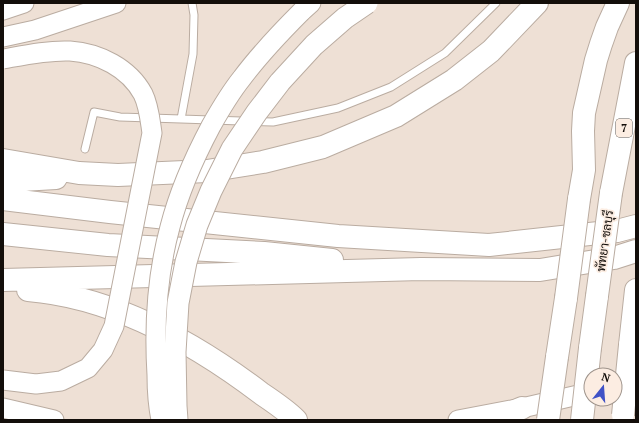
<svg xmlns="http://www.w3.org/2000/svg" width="639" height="423" font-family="'PT Serif',Sarabun,serif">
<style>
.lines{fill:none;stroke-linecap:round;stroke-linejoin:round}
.lane-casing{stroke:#baaca1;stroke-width:9}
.secondary-casing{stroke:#baaca1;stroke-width:21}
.highway-casing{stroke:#baaca1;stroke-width:24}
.lane{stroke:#fff;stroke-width:7}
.secondary{stroke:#fff;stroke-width:19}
.highway{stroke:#fff;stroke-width:22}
.secondary-bridge-casing{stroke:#baaca1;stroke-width:21;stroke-linecap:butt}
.primary-bridge-casing{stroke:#baaca1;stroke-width:23;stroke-linecap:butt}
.highway-bridge-casing{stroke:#baaca1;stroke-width:24;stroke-linecap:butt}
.secondary-bridge{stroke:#fff;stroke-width:19}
.primary-bridge{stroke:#fff;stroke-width:21}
.highway-bridge{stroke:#fff;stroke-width:22}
.labels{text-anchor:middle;stroke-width:3.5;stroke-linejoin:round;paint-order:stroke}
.shield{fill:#fcede2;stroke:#59514b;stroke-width:1}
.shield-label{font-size:11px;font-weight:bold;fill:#130e0a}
.street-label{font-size:12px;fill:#130e0a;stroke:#fcede2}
</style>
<rect width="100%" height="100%" fill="#eee0d5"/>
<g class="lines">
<!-- lane casing -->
<g class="lane-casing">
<path id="lane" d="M181,119L193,54L194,15L192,3
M85,149L94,112L120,117L181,119L273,122L338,108L391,87L445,53L496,3"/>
</g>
<!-- secondary casing -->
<g class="secondary-casing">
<path id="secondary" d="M3,10L24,3
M301,12L311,3
M3,37L35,30L116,3
M3,408L54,420
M458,420L522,408L591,392"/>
</g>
<!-- highway casing -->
<g class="highway-casing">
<path id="highway" d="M3,160L79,173L118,175L207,171L263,162L323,147L396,116L454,80L491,51L537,3
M3,181L56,178
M611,193L636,63
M3,199L110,212L338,236L489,245L617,231L636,226
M579,199L584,170L583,131L584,113L596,60L601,44L607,27L618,3
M3,234L108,245L264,253L332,260
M3,280L421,269L540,270L614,258L636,251
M28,290C114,297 195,343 262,394C274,402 286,410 296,420
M630,345L636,290
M590,348L597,296
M557,357L566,298
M494,420L522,408"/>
</g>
<!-- lane -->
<use href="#lane" class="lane"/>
<!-- secondary -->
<use href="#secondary" class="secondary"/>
<!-- highway -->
<use href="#highway" class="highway"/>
<!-- secondary-bridge casing -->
<g class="secondary-bridge-casing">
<path id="secondary-bridge" d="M3,59C25,55 48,50 70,51C99,53 129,68 143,94C149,106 150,120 152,133L114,326L103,350L88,368L61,381L36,384L3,380
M161,420C158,405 157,390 157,375C154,326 157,275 170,227C179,192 194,158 211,126C220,110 230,93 242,78C260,54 280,33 301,12"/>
</g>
<!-- primary-bridge casing -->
<g class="primary-bridge-casing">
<path id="primary-bridge" d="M177,420L176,406L175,352L178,303L186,262L197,225L211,191L232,149L257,112L280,82L314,45L345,18L367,3"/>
</g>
<!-- highway-bridge casing -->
<g class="highway-bridge-casing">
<path id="highway-bridge" d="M597,296L611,193
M566,298L579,199
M623,415L630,345
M548,420L557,357
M582,420L590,348"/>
</g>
<!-- secondary-bridge -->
<use href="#secondary-bridge" class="secondary-bridge"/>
<!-- primary-bridge -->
<use href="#primary-bridge" class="primary-bridge"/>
<!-- highway-bridge -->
<use href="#highway-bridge" class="highway-bridge"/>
</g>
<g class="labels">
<!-- shield labels -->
<rect class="shield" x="616" y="119" width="16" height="18" rx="3"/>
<g class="shield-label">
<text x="624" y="132">7</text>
</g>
<!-- street labels -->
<g class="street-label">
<text transform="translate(605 241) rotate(-82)" y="4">พัทยา-ชลบุรี</text>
</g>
</g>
<!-- border -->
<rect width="639" height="423" fill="none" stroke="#130e0a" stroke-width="8"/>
<!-- north arrow -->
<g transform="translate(603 387) rotate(17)"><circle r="19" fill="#fcede2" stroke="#9f948c"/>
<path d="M0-3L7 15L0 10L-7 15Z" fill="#4052c6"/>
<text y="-6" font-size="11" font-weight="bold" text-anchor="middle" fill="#130e0a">N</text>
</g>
</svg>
